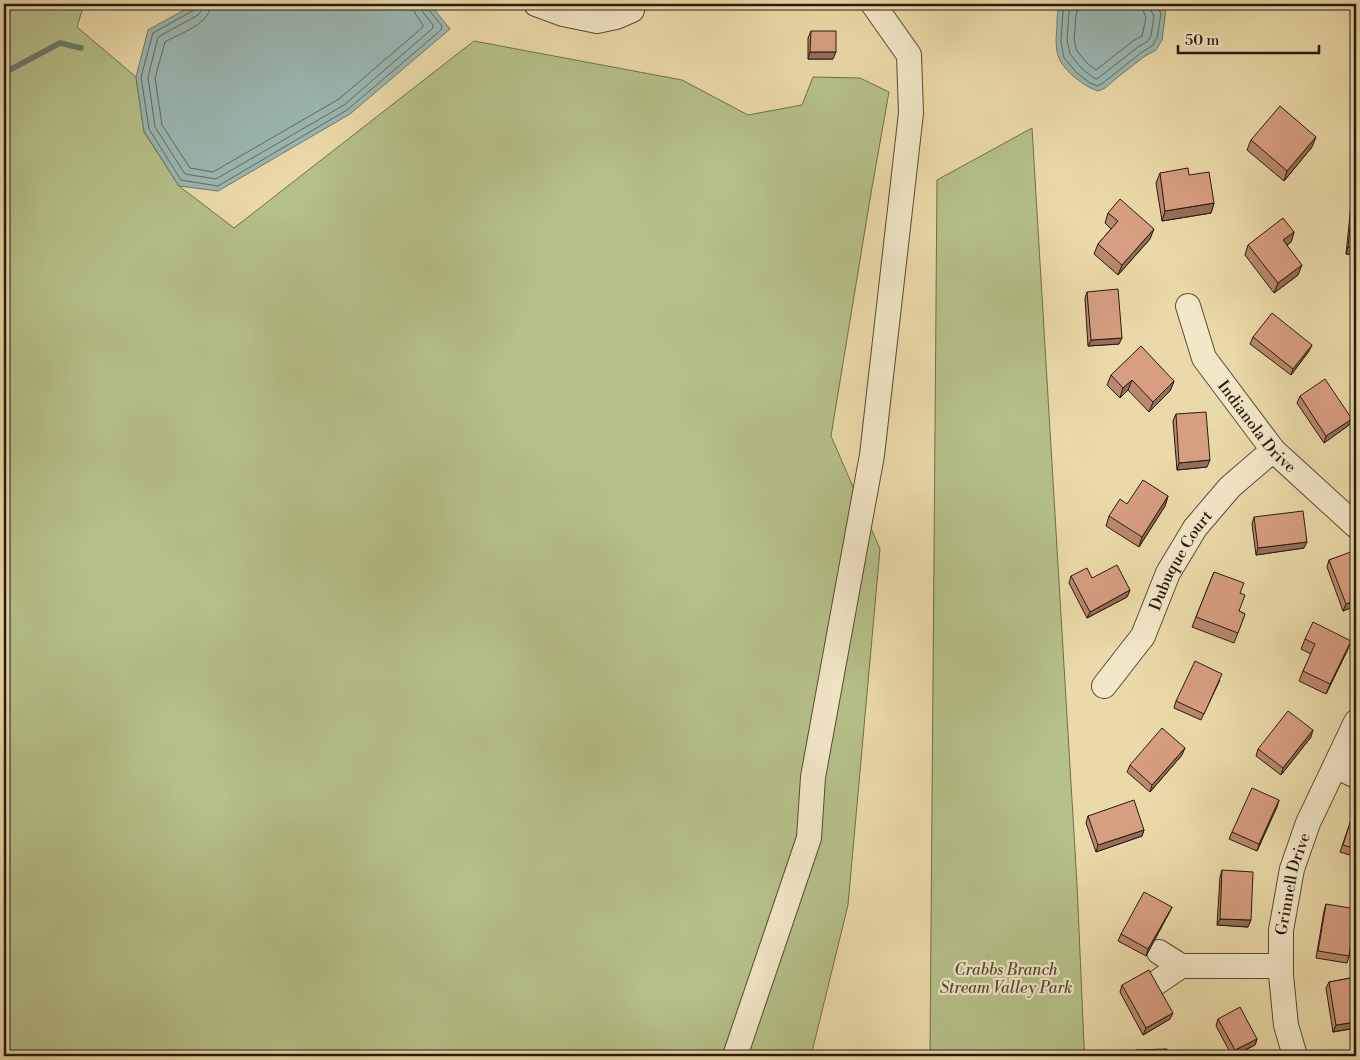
<svg xmlns="http://www.w3.org/2000/svg" width="1360" height="1060" font-family="'Libre Bodoni',serif">
<style>
.green{fill:#b6c089;stroke:#6e6e4c}
.water{fill:#9bb8b2;stroke:#6c7970}
.lines{fill:none;stroke-linecap:round;stroke-linejoin:round}
.shore{stroke:#606a60;stroke-width:1}
.stream{stroke:#6c7970;stroke-width:5.5}
.minor-casing{stroke:#574b35;stroke-width:26}
.minor{stroke:#f2e7c7;stroke-width:24}
.wall{fill:#b9886f;stroke:#261b0e}
.shaded-wall{fill:#966f5a;stroke:#261b0e}
.building{fill:#d79e81;stroke:#261b0e}
.labels{text-anchor:middle;stroke-width:4.5;stroke-linejoin:round;paint-order:stroke}
.street-label{font-size:16px;fill:#261b0e;stroke:#f2e7c7}
.park-label{font-size:16px;font-style:italic;fill:#514d33;stroke:#f2e7c7}
</style>
<rect width="100%" height="100%" fill="#ebdaa9"/>
<filter id="stains"><feTurbulence type="fractalNoise" baseFrequency=".004" numOctaves="4"/><feColorMatrix values="0 0 0 0 .2 0 0 0 0 .09 0 0 0 0 .02 0 0 0 .5 -.17"/></filter>
<radialGradient id="worn" r=".72"><stop offset=".6" stop-color="#630" stop-opacity="0"/><stop offset="1" stop-color="#630" stop-opacity=".3"/></radialGradient>
<!-- green -->
<path class="green" d="M4,4H84L77,27L136,77L144,132L179,186L234,228L474,41L682,80L748,115L802,105L813,77L860,78L889,92L871,193L831,436L880,549L848,905L811,1056H4Z
M1032,128L1077,884L1084,1045L1085,1056H930L937,180Z"/>
<!-- water -->
<path class="water" d="M195,4H430L450,29L350,114L218,191L179,186L144,131L136,77L148,30Z
M1061,4H1158L1166,9L1162,40L1156,50L1145,56L1119,76L1105,88L1098,91C1085,87 1064,71 1059,58C1055,48 1056,37 1057,27C1057,18 1057,11 1061,4Z"/>
<g class="lines">
<!-- shore -->
<path class="shore" d="M197,4L196,8L194,10L153,33L141,77L149,129L181,180L218,186L347,110L441,30L442,26L428,9L427,4
M203,4L202,10L198,15L158,37L148,77L155,127L185,174L216,179L344,105L433,28V25L422,11L420,4
M211,4C210,25 180,33 165,42L155,78L162,125L190,168L213,172L339,99L423,27V25L415,13L413,4
M1065,4L1063,11L1061,41L1064,58L1077,73L1090,83L1097,86L1103,83L1142,52L1152,46L1157,38L1161,13L1157,8L1156,4
M1071,4L1069,13L1067,40L1070,54L1082,69L1094,78L1097,79L1138,47L1148,41L1151,36L1154,16L1150,9V4
M1079,4L1076,16L1074,40L1077,51L1087,63L1096,70L1133,41L1142,36L1146,18L1143,10L1142,4"/>
<!-- stream -->
<path class="stream" d="M4,73L60,43L81,48"/>
<!-- minor casing -->
<g class="minor-casing">
<g id="minor">
<path d="M536,4L563,14L597,21L616,17L632,10L614,4"/>
<path id="s1" d="M1188,306L1204,358L1273,450L1356,526"/>
<path id="s2" d="M1104,686L1143,636L1168,573L1195,528L1230,487L1273,450"/>
<path d="M1336,766L1356,776"/>
<path d="M1159,952L1181,966"/>
<path d="M1156,983L1181,966H1281"/>
<path d="M735,1056L809,838L813,777L872,455L911,113L909,55L873,4"/>
<path id="s3" d="M1295,1056L1286,1025L1281,975V930L1292,869L1308,823L1356,722"/>
</g>
</g>
<!-- minor -->
<use href="#minor" class="minor"/>
</g>
<!-- wall -->
<path class="wall" d="M811,31L833,59H808V38Z
M1251,140L1312,147L1284,181L1247,150Z
M1160,173L1189,175L1214,203L1211,213L1162,221L1156,183Z
M1353,198H1356V255L1346,254L1351,205Z
M1108,213L1150,239L1118,275L1094,254L1098,244L1111,229L1105,223Z
M1294,232L1291,242L1287,245L1298,275L1274,293L1245,255L1248,245Z
M1087,292L1119,344L1088,346L1085,298Z
M1253,337L1309,351L1291,375L1250,344Z
M1111,375L1174,381L1170,391L1149,412L1128,390L1120,398L1107,385Z
M1300,396L1352,419L1349,425L1324,443L1297,403Z
M1176,414L1207,467L1177,470L1173,421Z
M1168,496L1165,506L1139,547L1106,526L1109,516L1127,504Z
M1254,517L1304,548L1256,555L1252,524Z
M1356,551V606L1343,611L1327,567L1329,560Z
M1214,572L1241,593L1239,611L1245,614L1234,643L1192,627Z
M1071,576L1092,578L1130,590L1127,597L1087,618L1069,583Z
M1305,639L1351,641L1347,651L1326,694L1299,681L1303,671L1311,654L1301,649Z
M1220,680L1201,720L1174,708L1176,701Z
M1311,737L1281,775L1256,756L1258,749Z
M1182,755L1150,792L1127,772L1130,765Z
M1279,800L1257,851L1229,839L1232,832Z
M1088,816L1144,830L1142,836L1096,852L1086,823Z
M1352,817L1356,819V857L1340,852Z
M1222,870L1248,927L1217,925L1220,877Z
M1326,904L1349,956L1347,963L1316,958L1324,911Z
M1172,907L1169,913L1146,956L1118,941L1121,934Z
M1356,977V1028L1333,1032L1326,988L1329,982Z
M1122,985L1170,1019L1143,1035L1120,992Z
M1218,1019L1257,1039L1255,1045L1234,1056H1232L1216,1026Z"/>
<!-- shaded-wall -->
<path class="shaded-wall" d="M810,52H836L833,59H808Z
M1316,137L1312,147L1284,181L1287,171Z
M1214,203L1211,213L1162,221L1165,211Z
M1154,229L1150,239L1118,275L1122,265Z
M1294,232L1291,242L1280,250L1283,240Z
M1348,247L1356,248V255L1346,254Z
M1302,265L1298,275L1274,293L1278,283Z
M1122,338L1119,344L1088,346L1091,340Z
M1312,345L1309,351L1291,375L1293,369Z
M1132,380L1128,390L1120,398L1123,388Z
M1174,381L1170,391L1149,412L1153,402Z
M1352,419L1349,425L1324,443L1326,436Z
M1210,460L1207,467L1177,470L1179,463Z
M1168,496L1165,506L1139,547L1142,537Z
M1307,542L1304,548L1256,555L1258,548Z
M1130,590L1127,597L1087,618L1090,612Z
M1356,600V606L1343,611L1346,604Z
M1351,641L1347,651L1326,694L1330,684Z
M1313,730L1311,737L1281,775L1283,768Z
M1185,748L1182,755L1150,792L1152,785Z
M1279,800L1277,807L1257,851L1259,844Z
M1144,830L1142,836L1096,852L1098,845Z
M1172,907L1169,913L1146,956L1148,949Z
M1220,919L1251,920L1248,927L1217,925Z
M1173,1013L1170,1019L1143,1035L1146,1028Z
M1356,1022V1028L1333,1032L1336,1025Z
M1257,1039L1255,1045L1233,1056L1235,1050Z"/>
<!-- building -->
<path class="building" d="M811,31H836V52H810Z
M1280,106L1316,137L1287,171L1251,140Z
M1188,168L1189,175L1209,172L1214,203L1165,211L1160,173Z
M1353,198H1356V248L1348,247Z
M1120,199L1154,229L1122,265L1098,244L1118,221L1108,213Z
M1283,218L1294,232L1283,240L1302,265L1278,283L1248,245Z
M1118,289L1122,338L1091,340L1087,292Z
M1272,313L1312,345L1293,369L1253,337Z
M1141,346L1174,381L1153,402L1132,380L1123,388L1111,375Z
M1325,379L1352,419L1326,436L1300,396Z
M1206,412L1210,460L1179,463L1176,414Z
M1143,480L1168,496L1142,537L1109,516L1120,499L1127,504Z
M1303,511L1307,542L1258,548L1254,517Z
M1356,550V600L1346,604L1329,560Z
M1117,565L1130,590L1090,612L1071,576L1087,568L1092,578Z
M1214,572L1244,583L1240,593L1245,595L1239,611L1245,614L1238,633L1196,617Z
M1313,622L1351,641L1330,684L1303,671L1315,644L1305,639Z
M1195,661L1222,674L1204,714L1176,701Z
M1288,711L1313,730L1283,768L1258,749Z
M1162,728L1185,748L1152,785L1130,765Z
M1252,788L1279,800L1259,844L1232,832Z
M1134,800L1144,830L1098,845L1088,816Z
M1352,817L1356,819V849L1343,845Z
M1222,870L1253,872L1251,920L1220,919Z
M1144,892L1172,907L1148,949L1121,934Z
M1326,904L1356,909V913L1349,956L1318,951Z
M1149,970L1173,1013L1146,1028L1122,985Z
M1356,977V1022L1336,1025L1329,982Z
M1240,1007L1257,1039L1235,1050L1218,1019Z
M1167,1049V1056H1136V1050Z
M1356,1050V1056H1345Z"/>
<g class="labels">
<!-- street labels -->
<g class="street-label">
<text dy="6" stroke="none"><textPath href="#s1" startOffset="141">Indianola Drive</textPath></text>
<text dy="6" stroke="none"><textPath href="#s2" startOffset="148">Dubuque Court</textPath></text>
<text dy="6" stroke="none"><textPath href="#s3" startOffset="175">Grinnell Drive</textPath></text>
</g>
<!-- park labels -->
<g class="park-label">
<text x="1006" y="975">Crabbs Branch<tspan x="1006" dy="18">Stream Valley Park</tspan></text>
</g>
</g>
<!-- margin -->
<rect width="1360" height="1060" fill="none" stroke="#ebdaa9" stroke-width="20"/>
<rect x="5" y="5" width="1350" height="1050" fill="none" stroke="#261b0e" stroke-width="2.5"/>
<rect x="10" y="10" width="1340" height="1040" fill="none" stroke="#261b0e"/>
<!-- scale -->
<path d="M1178 45v8h141v-8" fill="none" stroke="#261b0e" stroke-width="2.5"/>
<text x="1185" y="45" font-size="15" fill="#261b0e" stroke="#f2e7c7" stroke-width="4" paint-order="stroke">50 m</text>
<rect width="100%" height="100%" filter="url(#stains)"/>
<rect width="100%" height="100%" fill="url(#worn)"/>
</svg>
